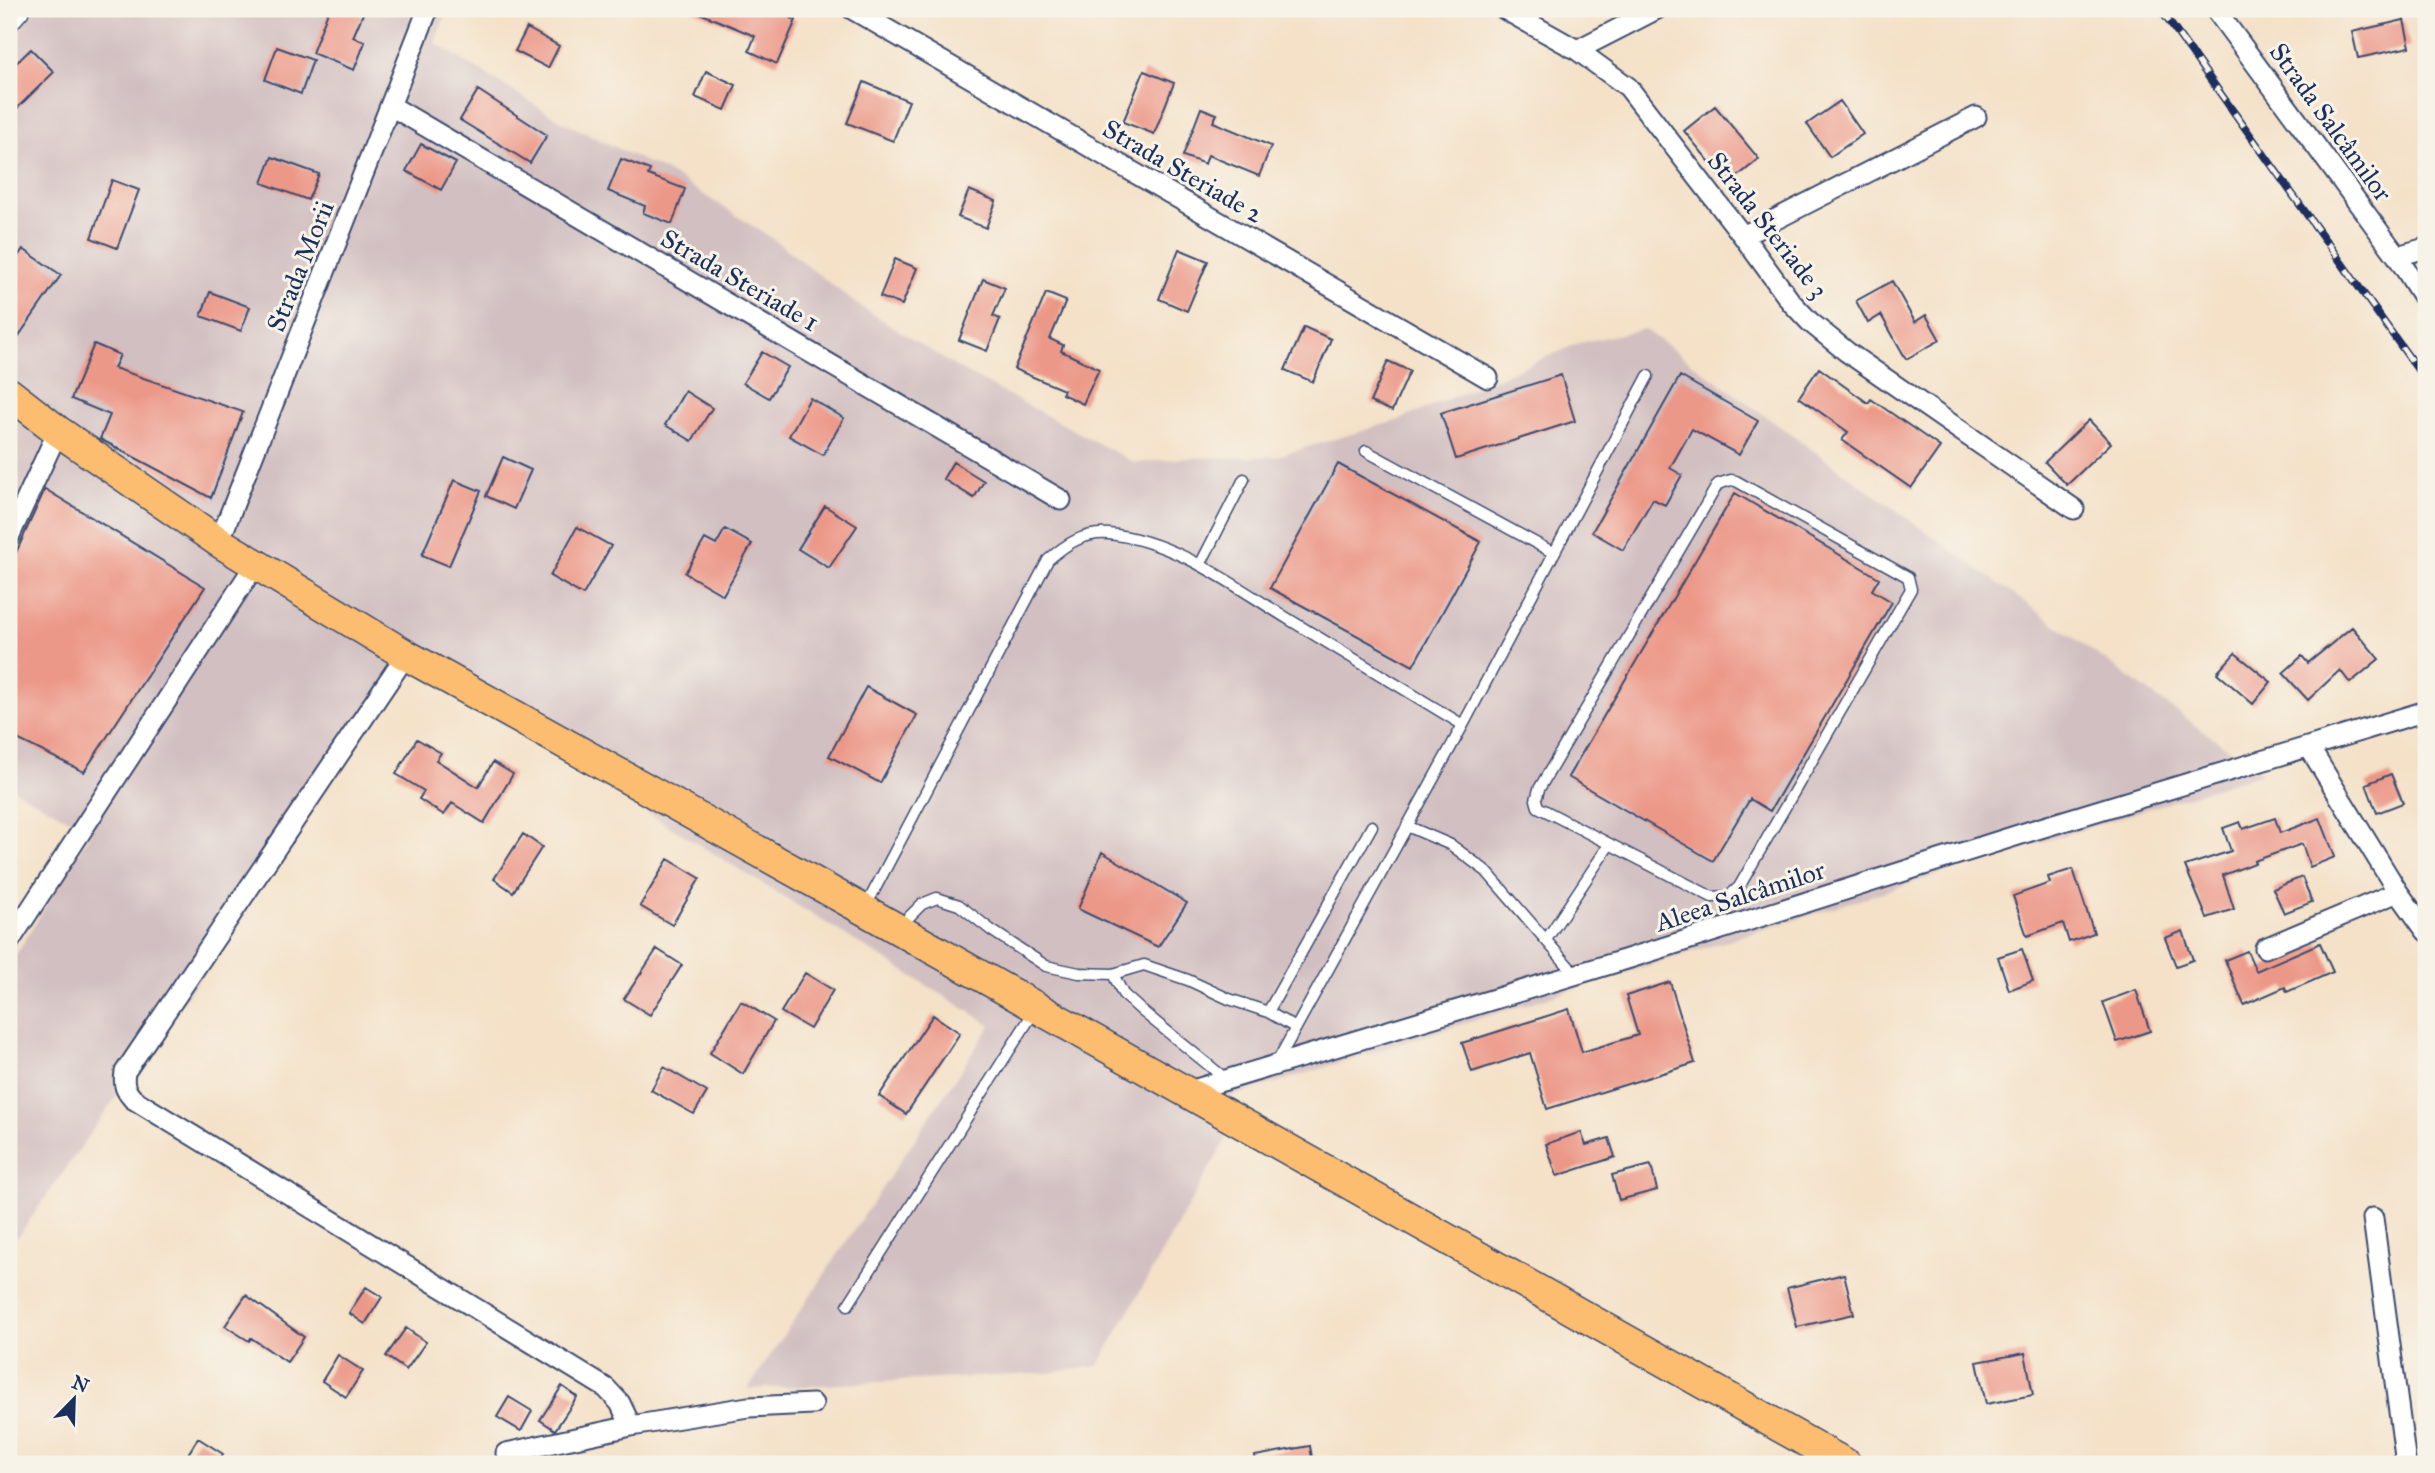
<svg xmlns="http://www.w3.org/2000/svg" width="2435" height="1473" font-family="'IM FELL Great Primer',serif">
<style>
.industrial{fill:#d2bfc1}
.building{fill:#ec9888}
.lines{fill:none;stroke-linecap:round;stroke-linejoin:round}
.lane-casing{stroke:#3c4a6e;stroke-width:13}
.street-casing{stroke:#3c4a6e;stroke-width:23}
.primary-casing{stroke:#3c4a6e;stroke-width:33}
.lane{stroke:#fff;stroke-width:10}
.street{stroke:#fff;stroke-width:19}
.primary{stroke:#fcbd6f;stroke-width:30}
.rail-casing{stroke:#1b2f5e;stroke-width:8}
.rail{stroke:#f7f3e8;stroke-width:5;stroke-dasharray:16;stroke-linecap:butt}
.labels{text-anchor:middle;stroke-width:6;stroke-linejoin:round;paint-order:stroke}
.street-label{font-size:26px;fill:#1b2f5e;stroke:#f7f3e8}
</style>
<rect width="100%" height="100%" fill="#f7f3e8"/>
<filter id="ink" filterUnits="userSpaceOnUse"><feTurbulence type="fractalNoise" baseFrequency=".0143" numOctaves="2"/><feDisplacementMap in="SourceGraphic" scale="14" xChannelSelector="R" yChannelSelector="G"/><feConvolveMatrix kernelMatrix="1 2 1 2 8 2 1 2 1" color-interpolation-filters="sRGB"/></filter>
<filter id="wash" filterUnits="userSpaceOnUse"><feTurbulence type="fractalNoise" baseFrequency=".00686" numOctaves="4" result="noise"/><feDisplacementMap in="SourceGraphic" scale="28" xChannelSelector="R" yChannelSelector="G"/><feGaussianBlur stdDeviation="1.57" result="paint"/><feColorMatrix in="noise" values="0 0 0 0 0 0 0 0 0 0 0 0 0 0 0 0 0 1.4 0 .05"/><feComposite in="paint" operator="in"/></filter>
<g filter="url(#wash)">
<rect width="100%" height="100%" fill="#f4e1c8"/>
<!-- industrial -->
<path class="industrial" d="M9,9H448L435,43L563,122L673,175L773,239L855,303L956,367L1135,463L1182,458L1274,457L1399,420L1579,343L1644,329L2262,773L1230,1097L1225,1141L1098,1366L1049,1373L748,1389L991,1025L408,665L220,949L17,1238L9,1232V966L91,831L9,787Z"/>
<g id="blocks">
<!-- building -->
<path class="building" d="M329,9H365L353,37L365,42L354,70L312,53Z
M690,9H770L796,20L777,64L749,51L755,36Z
M2404,20L2410,47L2358,58L2352,32Z
M527,28L559,46L548,68L515,51Z
M277,47L313,60L301,94L265,80Z
M31,49L54,72L9,116V70Z
M706,71L736,85L725,110L695,97Z
M1144,71L1174,83L1154,134L1123,122Z
M864,82L909,101L893,141L847,123Z
M478,90L547,135L530,163L460,120Z
M1840,101L1863,134L1830,157L1807,124Z
M1715,106L1759,159L1728,184L1684,131Z
M1201,108L1217,114L1213,122L1271,146L1259,176L1208,155L1205,164L1183,156Z
M421,144L456,163L441,190L406,171Z
M272,157L319,174L308,200L262,183Z
M621,159L650,170L648,175L685,189L672,224L643,213L645,206L608,191Z
M112,180L139,190L117,248L91,238Z
M969,190L996,201L986,228L958,217Z
M23,249L61,275L9,350V269Z
M1179,249L1208,261L1187,311L1159,299Z
M895,259L917,268L902,305L880,297Z
M983,279L1005,288L993,316L1000,319L987,351L959,340Z
M1892,281L1915,322L1926,315L1940,340L1906,359L1881,315L1868,323L1856,301Z
M210,292L250,307L241,331L201,316Z
M1046,293L1066,301L1050,339L1063,345L1061,351L1099,369L1083,404L1062,394L1064,390L1014,369Z
M1304,327L1331,339L1313,382L1285,370Z
M94,344L120,355L114,368L243,412L211,498L100,439L110,415L71,399Z
M762,352L788,367L769,398L743,383Z
M1388,361L1410,371L1392,411L1370,402Z
M1819,368L1868,403L1871,399L1940,447L1911,488L1842,440L1848,432L1799,397Z
M1561,375L1575,421L1456,459L1441,413Z
M1680,376L1758,421L1739,455L1692,429L1670,468L1682,475L1665,505L1653,499L1623,550L1592,532Z
M685,391L712,408L692,441L665,425Z
M810,398L844,418L823,455L789,436Z
M2089,420L2111,443L2067,485L2045,462Z
M503,457L531,470L514,509L486,496Z
M953,462L984,481L974,498L943,479Z
M1338,464L1481,542L1413,666L1270,588Z
M454,480L481,491L449,566L422,555Z
M45,489L205,587L84,772L9,735V568Z
M1735,493L1879,578L1872,590L1892,602L1770,811L1750,799L1713,861L1568,777Z
M825,506L857,526L829,568L798,549Z
M577,527L611,546L583,595L550,576Z
M725,529L752,544L723,595L685,573L705,539L716,545Z
M2352,627L2379,659L2350,683L2340,670L2308,700L2283,673L2302,656L2308,663Z
M2235,653L2271,682L2253,704L2217,673Z
M866,687L917,715L880,783L829,756Z
M417,739L441,753L436,760L478,787L493,762L513,774L484,823L452,803L444,815L419,799L424,791L396,774Z
M2391,774L2403,803L2377,813L2366,784Z
M2275,818L2280,833L2320,818L2335,857L2310,867L2302,844L2254,861L2255,863L2223,875L2234,909L2207,918L2185,866L2231,851L2223,828L2240,822L2243,829Z
M523,834L542,847L513,892L494,879Z
M1102,852L1187,903L1158,947L1078,909Z
M668,859L700,878L672,925L640,906Z
M2073,869L2094,933L2069,942L2063,923L2027,936L2013,896L2050,883L2048,877Z
M2302,877L2312,902L2284,913L2273,889Z
M2183,931L2193,960L2176,966L2165,938Z
M2320,943L2333,972L2287,992L2285,987L2244,1005L2225,960L2247,951L2256,971Z
M657,949L682,965L650,1015L624,999Z
M2022,949L2033,981L2009,990L1998,957Z
M805,973L833,990L810,1029L781,1012Z
M1670,982L1695,1063L1547,1109L1530,1053L1472,1072L1462,1043L1569,1009L1582,1052L1638,1035L1626,996Z
M2136,990L2150,1031L2117,1042L2103,1002Z
M741,1001L774,1021L743,1074L710,1053Z
M933,1015L960,1033L906,1114L879,1096Z
M664,1067L707,1092L694,1114L651,1090Z
M1581,1132L1586,1145L1609,1138L1615,1157L1557,1176L1546,1144Z
M1651,1165L1657,1190L1619,1200L1612,1175Z
M1844,1274L1854,1314L1797,1327L1787,1288Z
M366,1287L382,1297L365,1324L349,1313Z
M246,1295L304,1337L287,1362L251,1338L249,1341L225,1326Z
M406,1328L426,1342L406,1370L386,1356Z
M2025,1353L2033,1395L1986,1404L1977,1362Z
M338,1355L363,1371L346,1397L322,1381Z
M562,1386L577,1397L555,1430L540,1420Z
M509,1397L532,1411L521,1431L497,1417Z
M198,1438L223,1454L217,1464H182Z
M1310,1446L1313,1464H1256L1255,1456Z"/>
</g>
</g>
<g filter="url(#ink)">
<use href="#blocks" fill-opacity="0" stroke="#3c4a6e" stroke-width="2"/>
<g class="lines">
<!-- lane casing -->
<g class="lane-casing">
<path id="lane" d="M9,29L23,13L21,9
M1366,451L1554,553
M1731,480L1736,481L1908,577L1911,589L1739,887L1729,896L1712,897L1538,807L1536,800L1539,789L1718,484Z
M1200,565L1244,479
M1407,826L1451,845L1486,871L1576,975
M866,906L1048,560C1066,544 1084,532 1109,534C1176,541 1234,586 1290,620C1348,655 1405,690 1463,725
M900,926L922,904L937,898L959,905L991,930L1046,966L1079,973L1113,974L1123,994L1142,1011L1227,1080
M1546,940L1609,845
M1113,974L1144,965L1188,980L1229,999L1268,1012
M1296,1028L1268,1012L1372,826
M1276,1064L1463,725L1648,376
M848,1305L1035,1010"/>
</g>
<!-- street casing -->
<g class="street-casing">
<path id="street" d="M852,9L1488,378
M1504,9L1577,50L1628,87L1743,236L1791,302L1810,322L1847,352L2074,509
M2215,9L2397,256L2426,302
M1577,50L1657,9
M391,106L1061,500
M1743,236L1976,117
M2397,256L2426,248
M9,537L58,431
M219,542L428,9
M406,655L125,1072C123,1085 125,1090 133,1099L606,1388L620,1403L631,1426
M2309,747L2398,892L2426,931
M9,942L255,565
M2265,948L2398,892
M1186,1092L1627,959L2034,830L2426,711
M2373,1218L2406,1464
M506,1453L631,1426L748,1407L813,1404"/>
</g>
<!-- primary casing -->
<g class="primary-casing">
<path id="primary" d="M9,393L58,431L219,542L406,655L864,910L1846,1464"/>
</g>
<!-- lane -->
<use href="#lane" class="lane"/>
<!-- street -->
<use href="#street" class="street"/>
<!-- primary -->
<use href="#primary" class="primary"/>
<!-- rail casing -->
<g class="rail-casing">
<path id="rail" d="M2160,9L2426,381"/>
</g>
<!-- rail -->
<use href="#rail" class="rail"/>
</g>
</g>
<g class="labels">
<!-- street labels -->
<g class="street-label">
<text transform="translate(2331 122) rotate(54)" y="9">Strada Salcâmilor</text>
<text transform="translate(1183 171) rotate(30)" y="9">Strada Steriade 2</text>
<text transform="translate(1768 225) rotate(52)" y="9">Strada Steriade 3</text>
<text transform="translate(300 266) rotate(-68)" y="9">Strada Morii</text>
<text transform="translate(740 280) rotate(30)" y="9">Strada Steriade 1</text>
<text transform="translate(1740 896) rotate(-18)" y="9">Aleea Salcâmilor</text>
</g>
</g>
<!-- margin -->
<rect width="2435" height="1473" fill="none" stroke="#f7f3e8" stroke-width="35"/>
<!-- north arrow -->
<g transform="translate(74 1399) rotate(23)" stroke="#f7f3e8" stroke-width="5" paint-order="stroke">
<path d="M0-5L12 26L0 18L-12 26Z" fill="#1b2f5e"/>
<text y="-10" font-size="19" font-weight="bold" text-anchor="middle" fill="#1b2f5e">N</text>
</g>
</svg>
